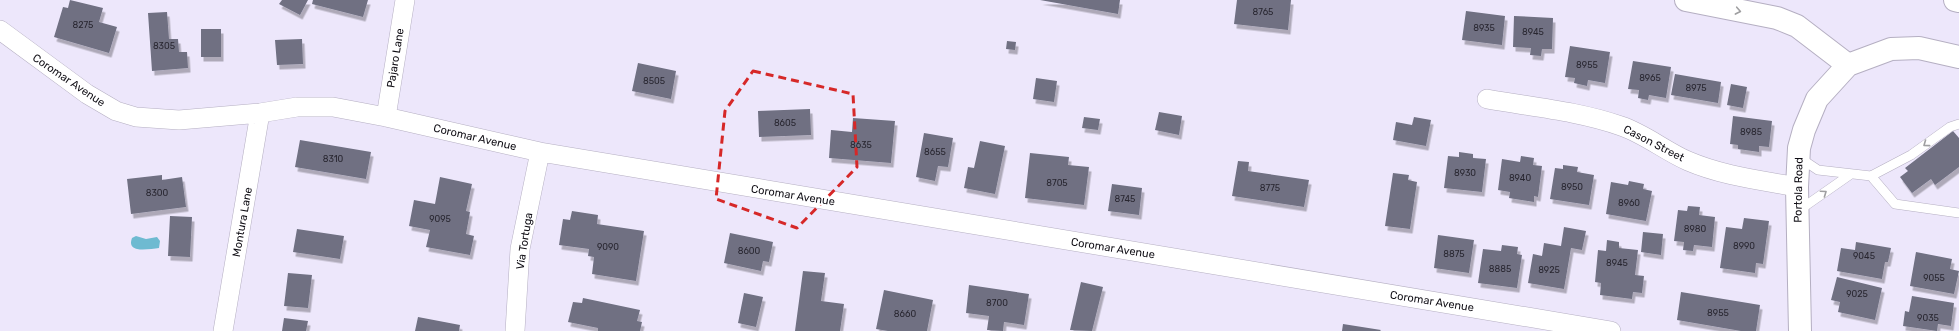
<svg xmlns="http://www.w3.org/2000/svg" width="1959" height="331" font-family="Rubik,sans-serif">
<style>
.water{fill:#6ebad1}
.building{fill:#6f7082;filter:url(#shadow)}
.lines{fill:none;stroke-linecap:round;stroke-linejoin:round}
.service-casing{stroke:#b5afc2;stroke-width:10}
.minor-casing{stroke:#b5afc2;stroke-width:20}
.tertiary-casing{stroke:#b5afc2;stroke-width:24}
.motorway-casing{stroke:#b5afc2;stroke-width:24}
.service{stroke:#fff;stroke-width:9}
.minor{stroke:#fff;stroke-width:19}
.tertiary{stroke:#fff;stroke-width:22}
.motorway{stroke:#fff;stroke-width:22}
.oneway{stroke:#9f9fa1}
.marked{fill:none;stroke:#d62828;stroke-width:3;stroke-dasharray:8 5;stroke-linejoin:round}
.labels{text-anchor:middle;stroke-width:4;stroke-linejoin:round;paint-order:stroke}
.number-label{font-size:9px;fill:#282630}
.street-label{font-size:11px;fill:#100e15;stroke:#fff}
</style>
<defs>
<filter id="shadow"><feDropShadow dx="2.5" dy="4.5" stdDeviation="0" flood-color="#0004"/></filter>
</defs>
<rect width="100%" height="100%" fill="#ede7fb"/>
<!-- water -->
<path class="water" d="M136,236L146,239L157,237L160,241L159,248C149,249 126,254 132,238Z"/>
<!-- building -->
<path class="building" d="M70,0L103,8L99,22L117,27L109,53L54,37L63,7L68,8Z
M282,0H308L300,15L279,4Z
M313,0H368L363,17L312,4Z
M1040,0H1120L1118,14Z
M1237,0H1291L1288,30L1234,24Z
M1466,11L1505,16L1502,45L1462,40Z
M167,12L169,39H178L179,52H187L188,68L152,71L148,13Z
M1514,16L1553,18L1552,49H1542L1541,56L1530,55L1531,48L1513,47Z
M201,29H221V57H201Z
M302,39L303,64L277,65L275,40Z
M1007,41L1016,42L1015,50L1006,49Z
M1570,46L1610,52L1605,83L1588,80L1587,86L1574,83L1575,78L1565,77Z
M1633,61L1671,67L1666,98L1649,95L1648,100L1638,98L1639,90L1628,89Z
M638,63L676,71L671,99L632,91Z
M1675,74L1721,82L1718,103L1671,95Z
M1036,78L1057,81L1054,102L1033,99Z
M1731,84L1747,87L1743,108L1727,105Z
M810,109L811,135L759,137L758,111Z
M1159,112L1182,116L1179,135L1155,130Z
M1733,116L1772,121L1769,147L1759,146V152L1738,149V145L1730,144Z
M1084,117L1100,119L1098,130L1082,128Z
M1414,117L1431,120L1426,146L1393,140L1396,122L1412,125Z
M853,118L895,121L891,163L829,158L831,130L852,132Z
M1953,131L1959,138V167L1935,185L1931,179L1912,193L1900,177L1908,171L1905,168Z
M924,133L953,138L948,167L938,166L935,181L916,177Z
M300,140L371,152L366,179L295,167Z
M980,141L1005,146L995,194L964,188L968,167L974,168Z
M1459,152L1473,154V158L1486,159L1482,192L1444,188L1448,156L1459,157Z
M1030,153L1069,157L1068,165L1089,167L1084,205L1025,198Z
M1521,156L1534,158L1533,165L1542,166L1538,197L1534,196V202L1509,198L1510,192L1498,190L1502,159L1520,162Z
M1238,161L1249,162L1248,171L1309,180L1304,207L1232,196Z
M1563,165L1578,167L1577,172L1594,175L1589,205L1550,199L1555,168L1563,169Z
M1393,173L1409,175L1408,180L1417,182L1410,229L1385,226Z
M162,175V180L182,177L186,207L131,214L127,179Z
M440,177L472,184L466,211L470,212L466,234L474,236L470,255L426,247L430,230L409,226L414,200L435,204Z
M1629,181L1644,184L1643,189L1652,191L1646,221L1606,214L1611,182L1628,185Z
M1112,184L1142,188L1139,215L1108,211Z
M1688,206L1700,207L1699,215L1715,217L1712,247L1694,245L1693,251L1683,250L1684,242L1674,241L1678,210L1687,211Z
M572,211L598,215L597,224L644,231L636,281L592,274L594,257L588,256L589,249L559,245L563,219L570,220Z
M170,216L192,217L190,257L168,256Z
M1744,218L1769,221L1763,264L1756,263L1755,273L1720,268L1726,227L1742,229Z
M1564,227L1586,231L1582,250L1571,248L1564,289L1528,283L1533,254L1542,256L1544,243L1561,246Z
M297,229L344,236L340,259L293,252Z
M1643,232L1663,234L1661,255L1641,252Z
M730,233L773,242L769,262L763,261L761,271L724,263Z
M1438,235L1474,240L1469,273L1434,268Z
M1607,240L1619,242V248L1638,250L1635,275L1644,276L1642,293L1633,292L1632,299L1600,295L1601,283L1595,282L1598,250L1606,251Z
M1856,242L1891,248L1888,262H1885L1882,279L1837,271L1841,248L1855,250Z
M1502,245L1518,247L1517,254L1522,255L1517,288L1478,283L1483,249L1501,251Z
M1916,252L1952,259L1950,269L1959,271L1954,294L1910,286Z
M803,271L825,273L821,301L844,304L840,331H795Z
M288,273L312,275L308,308L284,306Z
M1837,277L1882,288L1875,320L1838,312L1840,302L1831,300Z
M1081,282L1103,287L1092,331L1070,330Z
M969,285L1029,294L1024,325L1004,322L1003,331L987,330L989,316L966,313Z
M884,290L933,300L927,331H888L876,329Z
M1681,292L1760,305L1756,331H1741L1677,320Z
M744,293L763,297L756,327L738,323Z
M1912,296L1954,303L1951,326L1938,324L1937,331L1903,326L1905,311L1909,312Z
M583,298L640,310L637,321L642,322L640,331H598V328L568,322L573,302L582,303Z
M418,317L460,325L459,331H415Z
M284,318L308,321L306,331H282Z
M1343,324L1381,330L1380,331H1342Z"/>
<g class="lines">
<!-- service casing -->
<g class="service-casing">
<path id="service" d="M1800,158L1818,170L1871,176L1895,204L1959,213
M1871,176L1911,155L1950,127L1959,124
M1798,211L1851,174"/>
</g>
<!-- minor casing -->
<g class="minor-casing">
<path id="minor" d="M0,30L87,94L116,111L136,117L179,120L260,113L297,107H333L386,117L540,152L1611,331
M1487,99C1532,107 1578,111 1621,126C1645,134 1665,151 1688,161C1723,176 1760,180 1797,187
M386,117L405,0
M223,331L260,113
M515,331L520,249L540,152"/>
</g>
<!-- tertiary casing -->
<g class="tertiary-casing">
<path id="tertiary" d="M1800,331L1797,187L1799,148L1804,130L1817,99L1848,65L1891,49L1919,48L1959,57"/>
</g>
<!-- motorway casing -->
<g class="motorway-casing">
<path id="motorway" d="M1686,0L1777,18L1797,26L1848,65
M1955,0L1959,1"/>
</g>
<!-- service -->
<use href="#service" class="service"/>
<!-- minor -->
<use href="#minor" class="minor"/>
<!-- tertiary -->
<use href="#tertiary" class="tertiary"/>
<!-- motorway -->
<use href="#motorway" class="motorway"/>
</g>
<!-- one-way arrows -->
<defs><path id="oneway-chevron" d="M-2-3.5L2.5 0L-2 3.5" fill="none" stroke-width="1.6" stroke-linecap="round" stroke-linejoin="round"/></defs>
<g class="oneway">
<use href="#oneway-chevron" transform="translate(1738 11) rotate(11)"/>
<use href="#oneway-chevron" transform="translate(1926 144) rotate(144)"/>
<use href="#oneway-chevron" transform="translate(1824 193) rotate(-35)"/>
</g>
<!-- marked area -->
<path class="marked" d="M753,71L853,94L857,167L797,228L716,199L725,111Z"/>
<g class="labels">
<!-- number labels -->
<g class="number-label">
<text x="1263" y="15">8765</text>
<text x="83" y="28">8275</text>
<text x="1484" y="31">8935</text>
<text x="1533" y="35">8945</text>
<text x="164" y="49">8305</text>
<text x="1587" y="68">8955</text>
<text x="1650" y="81">8965</text>
<text x="654" y="84">8505</text>
<text x="1696" y="91">8975</text>
<text x="785" y="126">8605</text>
<text x="1751" y="135">8985</text>
<text x="861" y="148">8635</text>
<text x="935" y="155">8655</text>
<text x="333" y="162">8310</text>
<text x="1465" y="176">8930</text>
<text x="1520" y="181">8940</text>
<text x="1057" y="186">8705</text>
<text x="1572" y="190">8950</text>
<text x="1270" y="191">8775</text>
<text x="157" y="196">8300</text>
<text x="1125" y="202">8745</text>
<text x="1629" y="206">8960</text>
<text x="440" y="222">9095</text>
<text x="1695" y="232">8980</text>
<text x="1744" y="249">8990</text>
<text x="608" y="250">9090</text>
<text x="749" y="254">8600</text>
<text x="1454" y="257">8875</text>
<text x="1864" y="259">9045</text>
<text x="1617" y="266">8945</text>
<text x="1500" y="272">8885</text>
<text x="1549" y="273">8925</text>
<text x="1934" y="281">9055</text>
<text x="1857" y="297">9025</text>
<text x="997" y="306">8700</text>
<text x="1718" y="316">8955</text>
<text x="905" y="317">8660</text>
<text x="1928" y="321">9035</text>
</g>
<!-- street labels -->
<g class="street-label">
<text transform="translate(395 58) rotate(-81)" y="4">Pajaro Lane</text>
<text transform="translate(69 80) rotate(34)" y="4">Coromar Avenue</text>
<text transform="translate(475 137) rotate(13)" y="4">Coromar Avenue</text>
<text transform="translate(1654 143) rotate(27)" y="4">Cason Street</text>
<text transform="translate(1798 190) rotate(-89)" y="4">Portola Road</text>
<text transform="translate(793 195) rotate(9)" y="4">Coromar Avenue</text>
<text transform="translate(242 222) rotate(-80)" y="4">Montura Lane</text>
<text transform="translate(524 241) rotate(-81)" y="4">Via Tortuga</text>
<text transform="translate(1113 248) rotate(9)" y="4">Coromar Avenue</text>
<text transform="translate(1432 301) rotate(9)" y="4">Coromar Avenue</text>
</g>
</g>
</svg>
